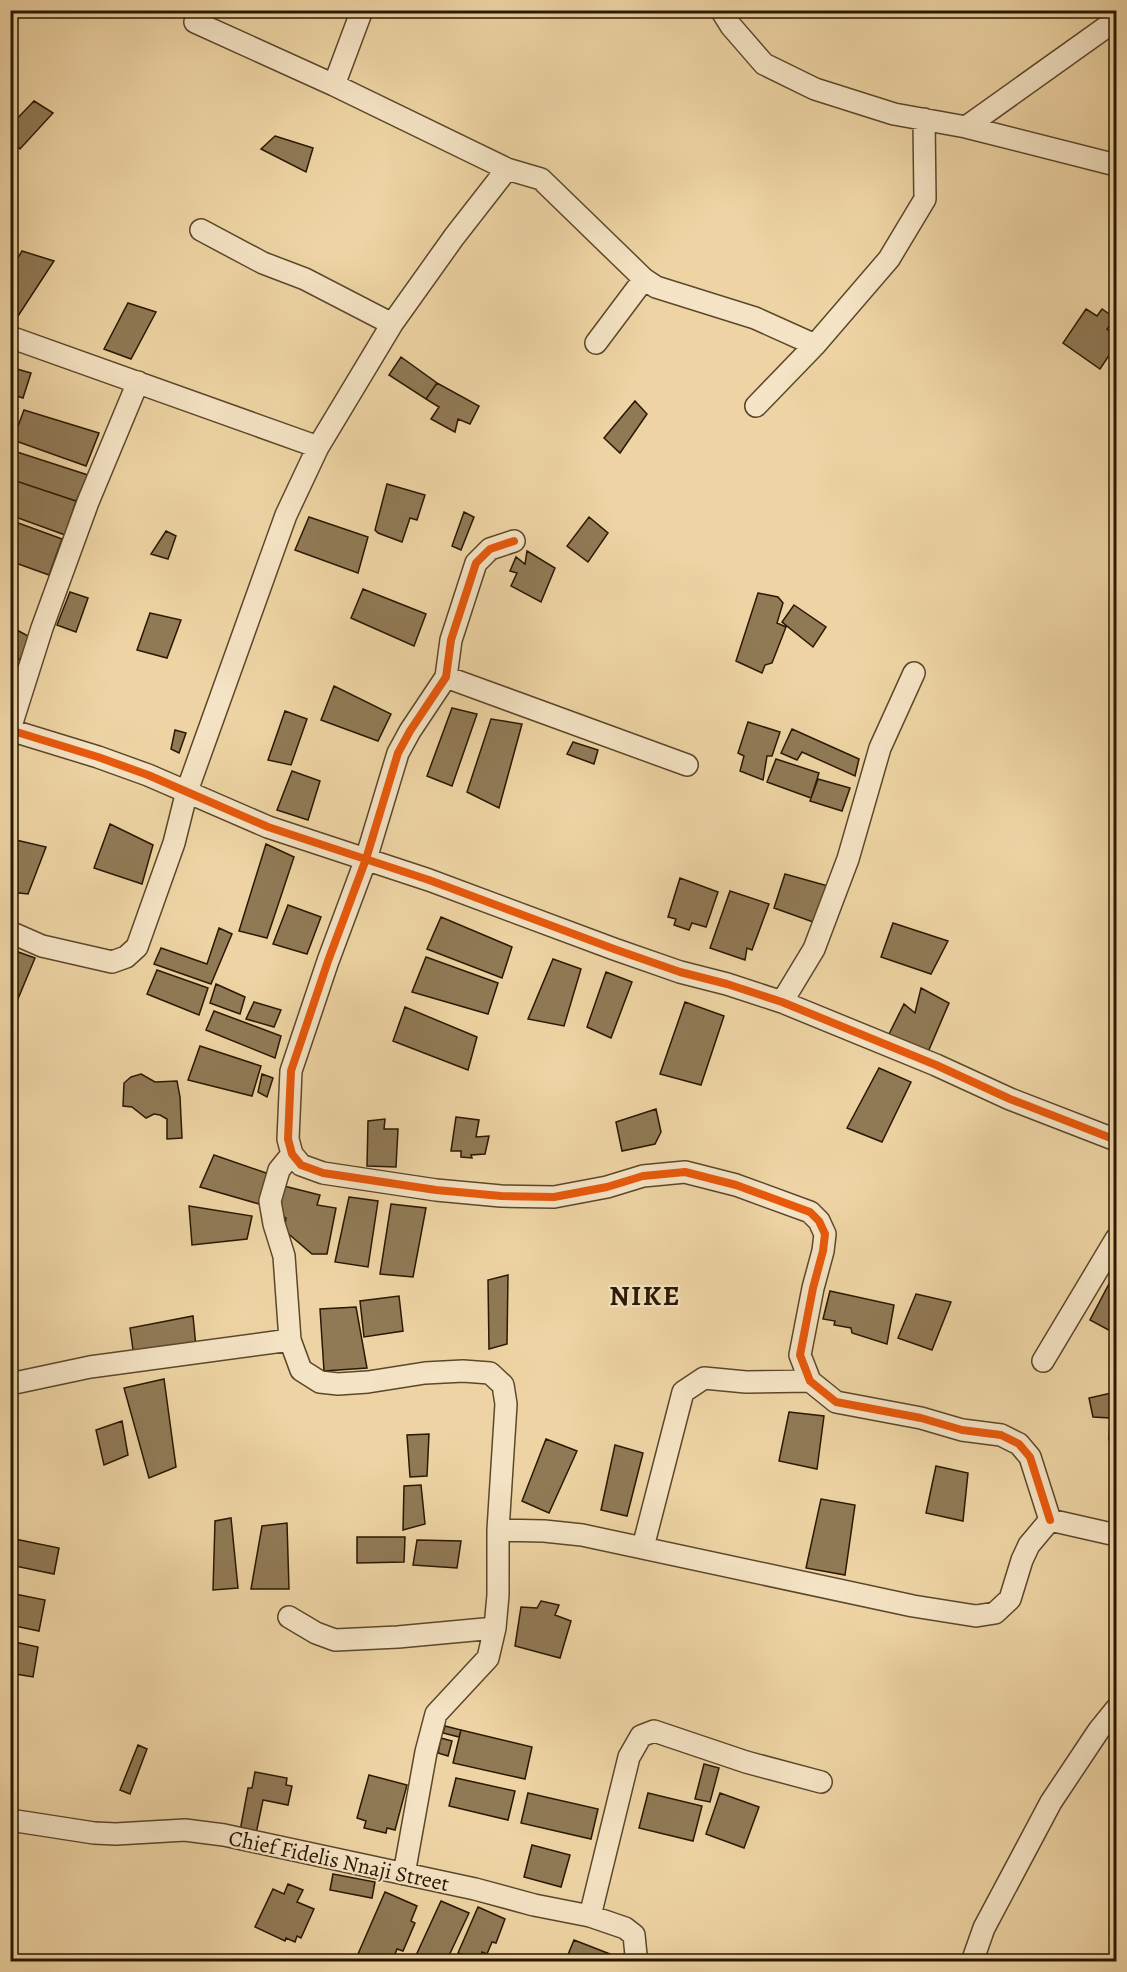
<svg xmlns="http://www.w3.org/2000/svg" width="1127" height="1972" font-family="Alegreya,serif">
<style>
.building{fill:#907a56;stroke:#2a1802;stroke-width:1.5}
.lines{fill:none;stroke-linecap:round;stroke-linejoin:round}
.street-casing{stroke:#5b472a;stroke-width:24}
.street{stroke:#f4e3c4;stroke-width:21}
.cycleway-casing{stroke:#f4e3c4;stroke-width:11}
.cycleway{stroke:#e8590c;stroke-width:8}
.labels{text-anchor:middle;stroke-width:4.5;stroke-linejoin:round;paint-order:stroke}
.street-label{font-size:22px;fill:#2a1802;stroke:#f4e3c4}
.district-label{font-size:28px;font-weight:bold;letter-spacing:1.5px;fill:#2a1802;stroke:#f4e3c4}
</style>
<rect width="100%" height="100%" fill="#eed4a4"/>
<filter id="stains"><feTurbulence type="fractalNoise" baseFrequency=".00333" numOctaves="4"/><feColorMatrix values="0 0 0 0 .2 0 0 0 0 .09 0 0 0 0 .02 0 0 0 .5 -.17"/></filter>
<radialGradient id="worn" r=".72"><stop offset=".6" stop-color="#630" stop-opacity="0"/><stop offset="1" stop-color="#630" stop-opacity=".3"/></radialGradient>
<!-- building -->
<path class="building" d="M34,101L53,113L20,149L10,138V126Z
M275,136L313,148L306,172L261,149Z
M22,251L54,261L18,316L10,313V271Z
M128,303L156,312L131,359L104,349Z
M1086,309L1097,316L1102,309L1115,318L1107,329L1116,336V345L1100,369L1063,343Z
M401,357L437,383L426,399L389,375Z
M10,367L31,373L23,398L10,394Z
M437,383L479,406L470,424L458,419L455,432L431,419L439,407L426,399Z
M635,401L647,414L620,453L604,438Z
M10,405L18,408L10,432Z
M24,410L99,433L86,466L13,440Z
M17,452L88,475L76,501L10,479V467Z
M10,479L76,501L65,535L10,515Z
M387,484L425,495L417,520L410,518L402,542L378,533L375,530Z
M464,512L474,517L461,550L452,546Z
M309,517L368,537L358,573L295,550Z
M589,517L608,533L588,562L567,546Z
M10,520L62,539L49,575L10,561Z
M166,531L176,536L168,559L151,554Z
M527,551L555,568L541,602L511,586L517,573L510,571L516,557L525,564Z
M363,589L426,614L414,646L351,618Z
M70,592L88,598L76,632L57,625Z
M758,593L778,597L783,603L777,623L786,627L772,663L765,665L762,673L736,661Z
M794,605L826,627L813,647L782,622Z
M150,613L181,620L167,658L137,650Z
M15,629L30,637L21,660L10,655V637Z
M334,686L391,714L378,741L321,720Z
M452,708L477,714L452,786L427,776Z
M285,711L307,719L291,765L268,760Z
M491,719L522,724L499,808L467,792Z
M748,722L780,732L772,756H767L763,780L740,771L744,756L738,753Z
M792,729L859,759L855,776L802,752L797,760L781,753Z
M175,730L186,733L179,753L171,749Z
M573,742L598,750L594,764L567,754Z
M776,759L819,773L811,798L767,782Z
M292,771L320,781L308,820L277,810Z
M818,779L850,788L842,811L810,801Z
M110,824L153,845L142,884L94,868Z
M16,840L46,847L28,894L10,892V858Z
M266,844L294,857L267,938L239,931Z
M785,874L828,886L816,923L774,908Z
M680,878L718,892L706,927L692,923L689,930L674,925L676,919L668,917Z
M730,891L769,904L752,950L747,948L745,960L710,948Z
M288,905L321,917L307,954L273,944Z
M441,917L512,947L502,978L427,949Z
M893,923L948,941L931,974L881,957Z
M219,928L232,934L211,984L154,964L161,948L207,964Z
M10,949L35,958L10,1018Z
M426,957L498,983L488,1014L412,992Z
M553,959L581,969L564,1026L528,1019Z
M157,970L208,988L199,1015L147,994Z
M606,972L632,982L611,1038L587,1027Z
M216,984L245,997L240,1014L210,1003Z
M921,988L949,1003L928,1052L888,1036L904,1004L915,1013Z
M254,1002L281,1010L274,1027L246,1019Z
M685,1002L724,1016L701,1085L660,1074Z
M405,1007L477,1037L468,1070L393,1041Z
M214,1011L281,1036L275,1058L206,1030Z
M200,1046L261,1066L252,1096L188,1080Z
M879,1068L911,1082L882,1142L847,1128Z
M141,1074L155,1082L177,1081L180,1097L182,1138L167,1139V1119L160,1115L154,1114L146,1118L132,1107L123,1106L124,1083L131,1077Z
M262,1074L273,1078L267,1097L258,1092Z
M656,1109L661,1132L655,1144L622,1151L616,1122Z
M456,1117L479,1120L476,1137L489,1136L485,1154L471,1155L472,1158L461,1157V1151H451Z
M385,1119L384,1129H398L396,1167L367,1166L368,1121Z
M214,1155L269,1174L259,1204L200,1187Z
M284,1186L320,1195L317,1205L336,1208L327,1254H312L284,1230L286,1218L277,1214Z
M349,1197L378,1201L368,1267L335,1262Z
M391,1204L426,1208L413,1277L380,1274Z
M189,1206L252,1216L247,1239L192,1245Z
M508,1275L507,1344L489,1349L488,1280Z
M1110,1282L1116,1285V1334L1090,1320Z
M830,1291L894,1305L887,1344L852,1333L851,1328L834,1325L835,1321L823,1319Z
M916,1294L951,1302L932,1350L898,1338Z
M399,1296L403,1331L364,1337L360,1301Z
M356,1307L367,1368L324,1371L320,1309Z
M193,1316L196,1347L134,1357L130,1328Z
M164,1379L176,1467L149,1478L124,1388Z
M1116,1392V1439L1109,1440L1110,1418L1093,1417L1089,1398Z
M789,1412L824,1416L817,1469L779,1461Z
M122,1421L128,1455L104,1465L96,1430Z
M429,1434L427,1476L410,1477L407,1435Z
M546,1439L577,1451L549,1513L522,1501Z
M615,1445L643,1453L627,1516L601,1510Z
M936,1466L968,1473L963,1521L926,1513Z
M421,1485L425,1524L403,1530L404,1486Z
M821,1499L855,1505L845,1575L806,1568Z
M231,1518L238,1588L213,1590L215,1521Z
M287,1523L289,1589H251L262,1526Z
M357,1537H405L404,1562L357,1563Z
M10,1538L59,1548L54,1574L10,1565Z
M417,1540L461,1541L457,1568L413,1565Z
M10,1593L45,1600L39,1631L10,1625Z
M541,1601L559,1605L555,1615L571,1621L560,1658L515,1646L521,1607L537,1608Z
M10,1641L38,1647L33,1677L10,1673Z
M445,1726L461,1730L459,1737L443,1733Z
M461,1730L532,1747L525,1779L453,1763Z
M441,1738L452,1741L448,1756L438,1753Z
M138,1745L147,1749L130,1794L120,1790Z
M704,1764L719,1768L710,1802L695,1799Z
M255,1772L287,1778L286,1785L292,1786L288,1805L263,1800L256,1834L240,1831L248,1788H252Z
M369,1775L407,1785L395,1830L387,1828L386,1833L364,1828L366,1821L357,1818Z
M456,1778L515,1791L508,1820L449,1806Z
M528,1793L598,1809L591,1839L521,1823Z
M648,1793L702,1806L693,1841L639,1828Z
M720,1793L759,1807L744,1848L706,1834Z
M532,1845L570,1855L561,1887L524,1877Z
M333,1874L375,1882L372,1898L330,1890Z
M288,1884L303,1890L297,1902L314,1909L301,1938L297,1936L295,1942L286,1938L285,1941L255,1927L273,1889L284,1894Z
M385,1892L417,1906L411,1921L415,1923L403,1951L397,1949L392,1962H376L358,1954Z
M441,1901L469,1913L446,1962H413Z
M478,1907L505,1919L496,1943L492,1942L487,1954L482,1952L480,1958L477,1957L475,1962H466L464,1961L466,1956L458,1953Z
M574,1940L610,1954L607,1962H565Z"/>
<g class="lines">
<!-- street casing -->
<g class="street-casing">
<path id="street" d="M721,10L731,26L764,64L815,89L894,114L966,127L1116,165
M195,22L334,85L507,169L541,179L644,279L656,287L755,318L815,345
M334,85L362,10
M966,127L1116,20
M201,230L263,263L305,279L392,324
M10,337L318,447
M596,343L644,279
M756,406L815,345L889,259L925,199L924,119
M514,541L490,549L476,563L451,640L446,677L410,731L398,753L366,859L328,961L291,1071L288,1139L292,1154L301,1165L323,1173L436,1190L501,1196L554,1197L607,1187L643,1176L685,1172L736,1185L810,1212L819,1221L825,1234L823,1251L813,1288L800,1355L810,1381L836,1402L921,1418L962,1430L1001,1435L1019,1444L1030,1457L1050,1520
M446,677L687,765
M10,729L42,628L88,502L138,382
M10,730L98,757L148,775L268,827L429,880L614,949L680,972L727,984L782,1002L936,1065L1010,1099L1116,1140
M10,932L42,946L112,962L126,957L137,947L174,843L187,791L286,515L318,447L392,324L454,237L507,169
M782,1002L814,949L848,859L880,748L914,673
M292,1154L279,1170L270,1201L274,1224L284,1256L290,1340L301,1370L320,1382L338,1384L368,1382L425,1373L463,1371L490,1373L503,1385L506,1404L498,1530V1595L495,1628L488,1658L436,1714L426,1752L404,1874
M1043,1361L1116,1239
M10,1384L90,1367L290,1340
M1050,1520L1116,1535
M498,1530L544,1531L582,1535L913,1606L976,1616L995,1613L1010,1599L1022,1560L1029,1545L1050,1520
M643,1547L683,1392L704,1378L746,1382L810,1381
M289,1617L316,1633L335,1640L398,1637L495,1628
M10,1820L94,1833L116,1834L185,1830L224,1835L475,1889L534,1905L590,1916L625,1928L634,1935L636,1955L632,1962
M590,1916L629,1757L641,1736L654,1731L746,1762L821,1782
M972,1962L984,1928L1051,1802L1099,1730L1116,1709"/>
</g>
<!-- street -->
<use href="#street" class="street"/>
<!-- cycleway casing -->
<g class="cycleway-casing">
<path id="cycleway" d="M514,541L490,549L476,563L451,640L446,677L410,731L398,753L366,859L328,961L291,1071L288,1139L292,1154L301,1165L323,1173L436,1190L501,1196L554,1197L607,1187L643,1176L685,1172L736,1185L810,1212L819,1221L825,1234L823,1251L813,1288L800,1355L810,1381L836,1402L921,1418L962,1430L1001,1435L1019,1444L1030,1457L1050,1520
M10,730L98,757L148,775L268,827L429,880L614,949L680,972L727,984L782,1002L936,1065L1010,1099L1116,1140"/>
</g>
<!-- cycleway -->
<use href="#cycleway" class="cycleway"/>
</g>
<g class="labels">
<!-- street labels -->
<g class="street-label">
<text transform="translate(339 1860) rotate(12)" y="8">Chief Fidelis Nnaji Street</text>
</g>
<!-- district labels -->
<g class="district-label">
<text x="645" y="1305">NIKE</text>
</g>
</g>
<!-- margin -->
<rect width="1127" height="1972" fill="none" stroke="#eed4a4" stroke-width="36"/>
<rect x="12" y="12" width="1103" height="1948" fill="none" stroke="#2a1802" stroke-width="3"/>
<rect x="18" y="18" width="1091" height="1936" fill="none" stroke="#2a1802" stroke-width="1.5"/>
<rect width="100%" height="100%" filter="url(#stains)"/>
<rect width="100%" height="100%" fill="url(#worn)"/>
</svg>
